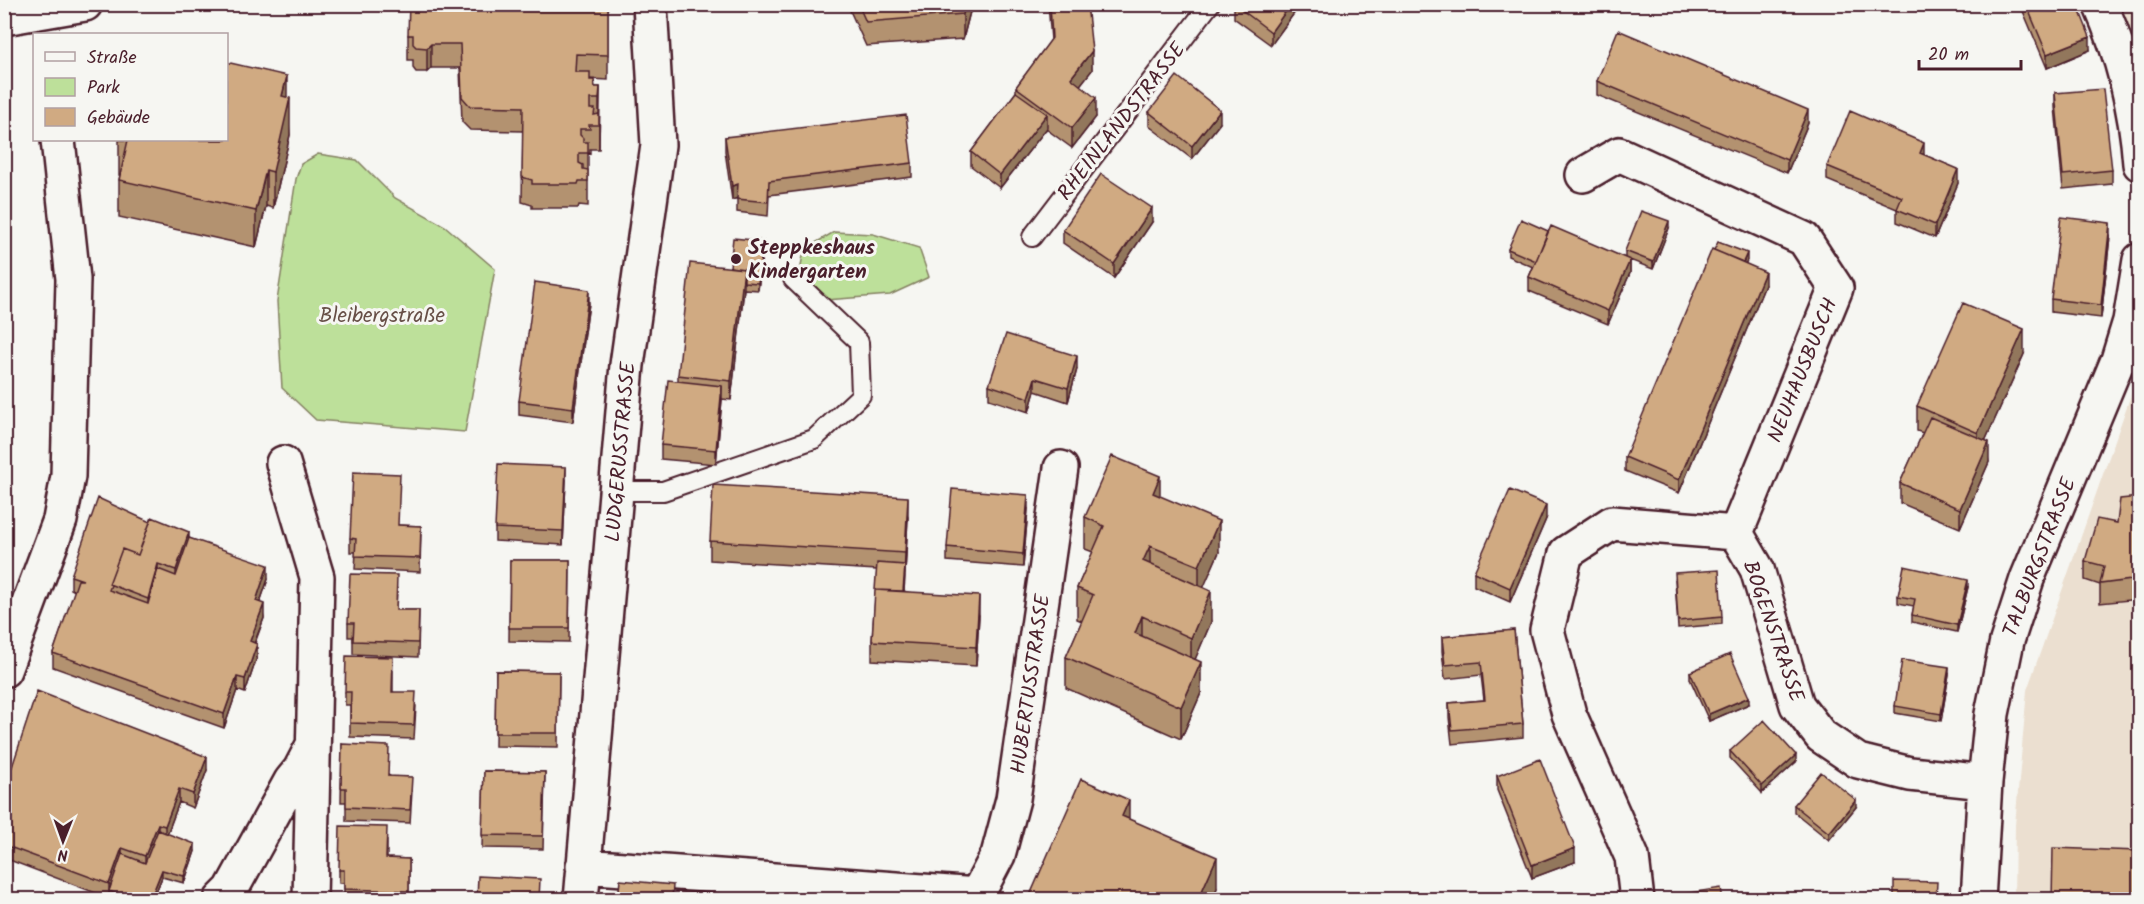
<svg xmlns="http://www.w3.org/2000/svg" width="2144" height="904" font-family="Kalam,sans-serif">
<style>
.built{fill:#ebdfd0}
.green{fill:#bde09a;stroke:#848062;stroke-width:1.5}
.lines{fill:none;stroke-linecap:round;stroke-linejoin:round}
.service-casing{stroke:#4a1f2b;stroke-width:22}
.minor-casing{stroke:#4a1f2b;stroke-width:38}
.service{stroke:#f6f6f2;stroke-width:18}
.minor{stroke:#f6f6f2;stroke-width:33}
.wall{fill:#b39270;stroke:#4a1f2b;stroke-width:1.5}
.shaded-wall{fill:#92775b;stroke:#4a1f2b;stroke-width:1.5}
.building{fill:#d0aa82;stroke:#4a1f2b;stroke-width:1.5}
.poi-dot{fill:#4a1f2b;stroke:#f6f6f2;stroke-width:2}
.labels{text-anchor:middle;stroke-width:6;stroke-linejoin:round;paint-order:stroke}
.street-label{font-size:21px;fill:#4a1f2b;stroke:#f6f6f2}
.poi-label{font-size:21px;font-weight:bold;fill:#4a1f2b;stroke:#f6f6f2;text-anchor:start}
.park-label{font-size:21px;fill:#674f47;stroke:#f6f6f2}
</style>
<rect width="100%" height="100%" fill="#f6f6f2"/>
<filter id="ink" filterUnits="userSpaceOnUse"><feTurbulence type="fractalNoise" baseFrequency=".0167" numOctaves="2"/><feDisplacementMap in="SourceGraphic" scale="12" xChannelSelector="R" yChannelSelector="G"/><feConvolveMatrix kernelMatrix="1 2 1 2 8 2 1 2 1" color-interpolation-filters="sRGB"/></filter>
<g filter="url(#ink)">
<!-- built -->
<path class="built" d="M2110,5H2139V79Z
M2139,372V899L2014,900L2015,825L2027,690Z"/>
<!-- green -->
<path class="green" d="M318,154L357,160L395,198L445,226L495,269L465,432L316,420L282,388L277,301L296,179L301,164Z
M834,232L873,234L919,248L929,277L890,295L826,300C802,281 795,281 805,249Z"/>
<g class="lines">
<!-- service casing -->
<g class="service-casing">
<path id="service" d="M1032,237L1210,4
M616,491H663L814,439L861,395L859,342L793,279"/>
</g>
<!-- minor casing -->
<g class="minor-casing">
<path id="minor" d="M2100,4C2123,56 2136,108 2140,164
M4,18L85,4
M1583,175L1619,154L1804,239L1836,288L1736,533
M283,463L317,577L310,900
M4,670L60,520L68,476L73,279L58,140
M583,866L977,895
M221,900L231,890L291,781L300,770L312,747
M581,900L627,365L658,145L650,4
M977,900V895L998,855L1013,799L1061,468
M1637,900L1632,857L1569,714L1547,630L1566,553L1612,523L1736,533L1757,569L1797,705L1821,736L1858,761L1910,774L1985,782
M1978,900L1985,782L1992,714L2007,641L2027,579L2118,360L2130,321L2140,260"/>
</g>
<!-- service -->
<use href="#service" class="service"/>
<!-- minor -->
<use href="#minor" class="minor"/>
</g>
<!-- wall -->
<path class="wall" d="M847,4H972L963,39L866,46Z
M1048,4H1087L1092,70L1080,85L1096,117L1072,148L1046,129L1000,188L971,166V152L1016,92V87L1051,40Z
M1234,4H1295V12L1271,45L1234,18Z
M2020,4H2077L2090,50L2047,68Z
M599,7H608V80L590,79L595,87H600L599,149H590V154L588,153V206L579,205L578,208H532V205L522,202L523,131L470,130L462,122L460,68H431L427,72H416L413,68V60H408V35Z
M1597,81L1808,123L1787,173L1597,95Z
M2055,93L2112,170V184L2063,189L2055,107Z
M287,98L290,135L273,208L266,206L256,247L119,217V180L120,175H119V140H226Z
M1149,112L1220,123L1192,159L1149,126Z
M725,137L912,163V177L769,195L768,216L737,212V198L732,200L725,151Z
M1924,155L1958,183L1935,238L1897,222V209L1827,180V166Z
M1152,222L1114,278L1063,243V230Z
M1669,228L1653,269L1630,260V273L1608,324L1529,291V277L1533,267L1508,256V249L1548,231L1625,258V251Z
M2110,236L2101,318L2051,312V299Z
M763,248L758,290L744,289L731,400L722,399L716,464L661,459V445L678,381V375L730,267Z
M1747,260L1745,263L1765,285L1679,493L1625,471V457Z
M589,303L573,422L519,415V401Z
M2024,354L1985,441L1989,462L1960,528L1900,503V483L1923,433L1917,431V406Z
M1077,369L1068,402L1035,391L1029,412L989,399V385Z
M566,480L563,545L495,541V528Z
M1160,496L1219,552L1203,587L1211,622L1195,659L1201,693L1181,739L1066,688V657L1082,621L1077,619V588L1093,552L1085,549V517Z
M2139,497V900L2137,850L2139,599L2100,603V585L2085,580V561Z
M1028,509L1023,567L947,561V547Z
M908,517L904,591L979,615L976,666L872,660V641L877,570L710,560V541Z
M1546,519L1510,602L1474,586V572Z
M150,522L189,538L268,579L260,602L264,618L255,643L257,657L245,693L237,690L224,728L53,667V653L75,591L71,589V576Z
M398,525L421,526L420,572L355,569L356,552H350V538Z
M510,560H570L569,642L509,641Z
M1675,580L1722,617V624L1678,628Z
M1968,587L1957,632L1912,622V615L1914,606L1898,603V596Z
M397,589L396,610H419L418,657L353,654V637H348V623Z
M1514,630L1523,724V737L1452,744L1449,717V703L1484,700L1481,675L1445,679L1442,651V637Z
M393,671V692L416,706L414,739L350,737V705H345V692Z
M496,671L559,672L558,747L495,746Z
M1690,672L1749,704L1709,721L1690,679Z
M1949,674L1941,721L1895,713V706Z
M342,744L412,791L410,823L346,821V802H341Z
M1730,751L1796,762L1762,793L1730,758Z
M4,764L12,767L207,770L193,808L179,802L167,834L195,851L184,883L162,877L153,900H114L4,858Z
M484,771L545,772L543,849L482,848Z
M1497,776L1575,862L1532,878L1497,790Z
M1794,805L1856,807L1829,840L1794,812Z
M1129,819L1217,888L1212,900H1031V893Z
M387,841V858L409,859V900H344V883H339V870Z"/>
<!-- shaded-wall -->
<path class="shaded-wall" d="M966,4H972L963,39V14Z
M1291,4H1295V12L1271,45V32Z
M2090,37V50L2047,68V54Z
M431,44V68L427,72V48Z
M1092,51V70L1071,97V78Z
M287,76V111L290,98V135L273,208V172L282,96Z
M600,87L599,149V99Z
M1096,98V117L1072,148V128Z
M1220,110V123L1192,159V146Z
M1808,110V123L1787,173V160Z
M1047,114V128L1000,188V175Z
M1924,143V156L1920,153Z
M1958,169V183L1935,238V225Z
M266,170V206L256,247V211Z
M738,184V198L732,200V186Z
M1152,208V222L1114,278V264Z
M1669,221V228L1653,269V262Z
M2110,223V236L2101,318V305Z
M763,241V248L758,290V283Z
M1747,253V260L1741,275V268Z
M1630,260V273L1608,324V311Z
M744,269V288L731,400V381Z
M1765,272V285L1679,493V480Z
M589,290V303L573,422V408Z
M2024,329V354L1978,457V433Z
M1077,356V369L1068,402V388Z
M1035,378V391L1029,412V398Z
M722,386V400L716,464V450Z
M1989,442V462L1960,528V509Z
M566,467V480L563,545V531Z
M1160,476V508L1153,493Z
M1028,495V509L1023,567V554Z
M908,497V517L903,611L905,553Z
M1546,505V519L1510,602V588Z
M1219,521V552L1199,598V566Z
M189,532V552L176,590V570Z
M1150,546V577L1143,561Z
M158,564V583L148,618V599Z
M268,565V579L256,614V601Z
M1968,580V587L1957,632V625Z
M1211,591V622L1191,669V638Z
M979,596V615L976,666V647Z
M264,604V618L250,654V641Z
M1142,616V648L1135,633Z
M257,644V657L245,693V679Z
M1201,662V693L1181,739V707Z
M1949,667V674L1941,721V714Z
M237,677V690L224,728V714Z
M1749,697V704L1709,721V714Z
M1796,755V762L1762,793V786Z
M207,757V770L193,808V794Z
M179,789V802L165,840V826Z
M1129,800V831L1122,816Z
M1856,800V807L1829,840V833Z
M158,824V837L145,870V856Z
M195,844V851L184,883V876Z
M122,848V861L109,891V898V884Z
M1575,848V862L1532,878V865Z
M1217,857V888L1212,900H1198Z
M162,870V877L153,900H150Z"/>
<!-- building -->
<path class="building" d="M409,4H599V7H608V55L576,54L575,72H590V80H594L595,87H600L599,99H590V109H595L594,115L599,114V125H589L590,129H580V135L583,138V142H588V153H579V163L583,165V169L588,170V181H579L578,184H532V180L522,177L523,107L470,106L462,97L460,44H431L427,48L416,47L413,44V35H408Z
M858,4H966L963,14L866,22Z
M1050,4H1087L1092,51L1071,78L1096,98L1072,128L1016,87L1052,38Z
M1234,4H1291L1271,32Z
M2026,4H2077L2090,37L2047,54Z
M1618,30L1808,110L1787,160L1597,81Z
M226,62L287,76L282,96L290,98L273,172L266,170L256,211L119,180L128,140H125H226Z
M1177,76L1220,110L1192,146L1149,112Z
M2103,89L2112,170L2063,175L2055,93Z
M1016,92L1047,114L1000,175L971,152Z
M1850,111L1924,143L1920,153L1958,169L1935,225L1897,209L1902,197L1827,166Z
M906,115L912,163L769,181L768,202L737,199L738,184L732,186L725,137Z
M1101,174L1152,208L1114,264L1063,230Z
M1641,211L1669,221L1653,262L1625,251Z
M2061,217L2110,223L2101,305L2051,299Z
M1521,219L1548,231L1536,261L1508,249Z
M1551,226L1630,260L1608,311L1529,277Z
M733,238L763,241L758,283L744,282V269L730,267Z
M1718,242L1747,253L1743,262L1714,250Z
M1712,249L1765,272L1679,480L1625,457Z
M690,263L744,269L731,381L678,375Z
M535,282L589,290L573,408L519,401Z
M1963,303L2024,329L1978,433L1917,406Z
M1006,334L1077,356L1068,388L1035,378L1029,398L989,385Z
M668,380L722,386L716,450L661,445Z
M1930,417L1989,442L1960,509L1900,483Z
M1112,456L1160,476L1153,493L1219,521L1199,566L1150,546L1143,561L1211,591L1191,638L1142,616L1135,633L1201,662L1181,707L1066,657L1093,595L1077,588L1104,526L1085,517Z
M498,464L566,467L563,531L495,528Z
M353,472L400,474L398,525L421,526L420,558L355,556L356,539L350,538Z
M713,485L908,497L905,553L710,541Z
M952,489L1028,495L1023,554L947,547Z
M1510,490L1546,505L1510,588L1474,572Z
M2139,497V579L2100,584L2104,566L2085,561L2097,519L2117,523L2120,499Z
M98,498L150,522L138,555L122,549L109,584L111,585L109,590L148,604L158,569L176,576L189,538L268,565L256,601L264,604L250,641L257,644L245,679L237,677L224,714L53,653L78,580H83L71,576Z
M152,517L189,532L176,570L158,564L148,599L109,584L122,549L138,555Z
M510,560H570L569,628H509Z
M877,563L905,565L903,591L875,590Z
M1904,566L1968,580L1957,625L1912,615L1915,599L1898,596Z
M1719,570L1722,617L1678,621L1675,573Z
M350,574L397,575L396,610H419L418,643L353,641L354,623H348Z
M875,590L979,596L976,647L872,641Z
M2139,593V770H2137Z
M1514,630L1523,724L1452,730L1449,703L1485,700L1481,662L1445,665L1442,637Z
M1730,654L1749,697L1709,714L1690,672Z
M346,656L393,657L392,692H416L414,725L350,723L351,692H345Z
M1902,660L1949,667L1941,714L1895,706Z
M496,671L559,672L558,733H495Z
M37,691L207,757L193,794L179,789L165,826L158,824L145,856L122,848L109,884L4,845V764L12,767Z
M1764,720L1796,755L1762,786L1730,751Z
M342,744L389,746L388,776L412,777L410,810L346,807V788H341Z
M1540,759L1575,848L1532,865L1497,776Z
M484,771L545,772L543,836L482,835Z
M1821,772L1856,800L1829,833L1794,805Z
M2137,775H2139V843H2137Z
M1081,779L1129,800L1122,816L1217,857L1198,900H1046L1031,893Z
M340,826L387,827L386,858L409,859V891L344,889V870H339Z
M158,830L195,844L184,876L162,870L150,900H134L109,891L122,854L145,863Z
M2053,848L2139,851V900H2052Z
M478,876L540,879L539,900H477Z
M620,880L673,885L672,900H618Z
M1894,881L1937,882L1936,900H1894Z
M1721,888L1723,900H1677L1676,895Z
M1592,894L1593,900H1558Z"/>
</g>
<!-- markers -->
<circle class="poi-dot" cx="736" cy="259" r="6"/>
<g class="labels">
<!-- street labels -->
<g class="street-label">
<text transform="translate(1121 121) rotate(-52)" y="7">RHEINLANDSTRASSE</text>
<text transform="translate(1802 370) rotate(-68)" y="7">NEUHAUSBUSCH</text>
<text transform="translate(620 452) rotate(-85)" y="7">LUDGERUSSTRASSE</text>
<text transform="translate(2039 557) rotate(-69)" y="7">TALBURGSTRASSE</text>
<text transform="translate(1774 631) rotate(71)" y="7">BOGENSTRASSE</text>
<text transform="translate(1030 684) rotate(-82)" y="7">HUBERTUSSTRASSE</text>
</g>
<!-- poi labels -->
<g class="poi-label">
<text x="748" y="254">Steppkeshaus<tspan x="748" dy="24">Kindergarten</tspan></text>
</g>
<!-- park labels -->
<g class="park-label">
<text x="382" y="322">Bleibergstraße</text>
</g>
</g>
<!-- margin -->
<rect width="2144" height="904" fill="none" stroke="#f6f6f2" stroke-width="24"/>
<rect x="12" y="12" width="2120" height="880" fill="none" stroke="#4a1f2b" stroke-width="2" filter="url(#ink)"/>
<!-- legend -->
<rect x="33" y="33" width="195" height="108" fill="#f6f6f2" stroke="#b1a0a2" stroke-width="1.5"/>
<rect x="45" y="52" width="30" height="9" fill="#f6f6f2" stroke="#b1a0a2" stroke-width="1.5"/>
<text x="87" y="63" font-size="18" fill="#4a1f2b">Straße</text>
<rect x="45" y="78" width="30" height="18" fill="#bde09a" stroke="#b1a0a2" stroke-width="1.5"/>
<text x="87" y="93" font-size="18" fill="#4a1f2b">Park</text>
<rect x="45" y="108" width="30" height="18" fill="#d0aa82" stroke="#b1a0a2" stroke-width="1.5"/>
<text x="87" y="123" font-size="18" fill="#4a1f2b">Gebäude</text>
<!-- north arrow -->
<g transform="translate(63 841) rotate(181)" stroke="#f6f6f2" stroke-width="4.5" paint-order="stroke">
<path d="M0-4.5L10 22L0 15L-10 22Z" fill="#4a1f2b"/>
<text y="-9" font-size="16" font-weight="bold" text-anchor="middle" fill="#4a1f2b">N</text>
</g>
<!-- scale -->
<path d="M1919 60v9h102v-9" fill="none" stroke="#4a1f2b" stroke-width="3"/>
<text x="1928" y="60" font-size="18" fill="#4a1f2b" stroke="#f6f6f2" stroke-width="4.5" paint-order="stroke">20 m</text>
</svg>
